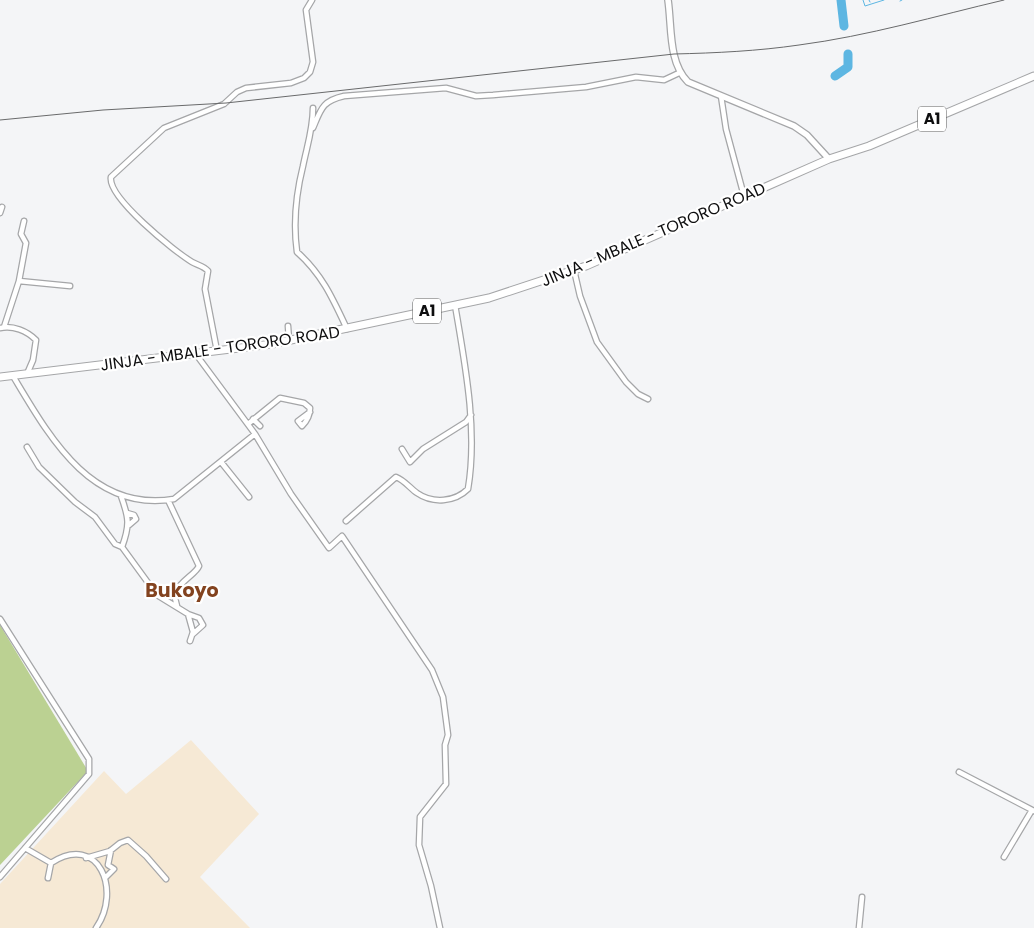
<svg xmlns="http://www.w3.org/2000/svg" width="1034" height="928" font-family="Poppins,sans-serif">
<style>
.education{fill:#f6e9d5}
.green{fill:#bbd192}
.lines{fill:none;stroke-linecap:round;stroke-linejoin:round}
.stream{stroke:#5db6e2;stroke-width:1}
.river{stroke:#5db6e2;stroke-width:9}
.minor-casing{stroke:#a5a6a8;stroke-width:7}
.secondary-casing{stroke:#a5a6a8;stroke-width:8}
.primary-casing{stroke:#a5a6a8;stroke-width:9}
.minor{stroke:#fff;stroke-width:4.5}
.secondary{stroke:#fff;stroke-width:5.5}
.primary{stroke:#fff;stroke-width:7}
.rail{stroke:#696a6b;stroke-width:1}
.labels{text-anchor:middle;stroke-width:4.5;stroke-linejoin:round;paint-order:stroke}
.shield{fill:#fff;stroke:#565657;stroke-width:1}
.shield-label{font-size:15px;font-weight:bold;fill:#0e0e0f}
.street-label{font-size:16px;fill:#0e0e0f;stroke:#fff}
.quarter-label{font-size:19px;font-weight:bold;fill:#83431f;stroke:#fff}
</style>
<rect width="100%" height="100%" fill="#f4f5f7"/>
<!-- education -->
<path class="education" d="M191,740L259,814L200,877L250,928H0V884L104,771L126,794Z"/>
<!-- green -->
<path class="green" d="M0,625L88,771L0,865Z"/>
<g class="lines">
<!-- stream -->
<path class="stream" d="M863,0L865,6L884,0
M869,0L870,2
M900,1L902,0"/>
<!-- river -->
<path class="river" d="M841,0L844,26
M835,76L848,67V54"/>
<!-- minor casing -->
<g class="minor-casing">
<path id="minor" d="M721,96L726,129L744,196
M313,108C313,129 307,146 303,166C296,194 293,223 297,252C322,274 333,299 347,329
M313,128C321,109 322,101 344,96L446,88L476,96L493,95L586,87L636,77L664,80L679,73
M0,213L2,207
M574,270L580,296L597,342L626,382L638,394L648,399
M19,281L26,243L21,234L24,221
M288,326L289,340
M4,327L19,281L70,286
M0,328C13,325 27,331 36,340L33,360L27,374
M217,351L205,289L208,271C204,266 197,265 192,262C174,251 107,197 111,177L164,128L224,104L237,92L246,88L291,83L304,78L310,72L313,62L306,10L312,0
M195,353L255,434L291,494L329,548L342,536L432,670L443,697L448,735L445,745L446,784L420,817L419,845L431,886L440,928
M13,376C49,436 91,513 174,499L255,434
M253,419L260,426
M248,424L280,398L304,403L310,408C310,416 307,421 302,426L298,421L310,412
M27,447L39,467L75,502L95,517L115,544L122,547L157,595L188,614L193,632L190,641
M402,449L410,462L423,449L466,422L471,415
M221,462L249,497
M121,496C129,518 130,525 122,547
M168,500L199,566C196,574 181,580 174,594L177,606
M127,513L134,515L136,519L129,525
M346,521L396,477C404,480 410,488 417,493C433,504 455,502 468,489C478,430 465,364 455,305
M188,614L199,618L203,625L193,634
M0,619L89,759V774L0,877
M959,772L1034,811
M25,848L51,863C99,832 122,891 96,928
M1004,857L1032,810
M86,858L110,851L120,843L128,840L146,856L166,879
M48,878L51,863
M105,878L114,869L108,865L111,850
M859,928L862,897"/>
</g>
<!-- secondary casing -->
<g class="secondary-casing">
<path id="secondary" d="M668,0C672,27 668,62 688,82L794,126L807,135L829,159"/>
</g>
<!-- primary casing -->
<g class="primary-casing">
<path id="primary" d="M0,377L272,344L489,298L586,266L829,159L869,146L1034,76"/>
</g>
<!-- minor -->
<use href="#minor" class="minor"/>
<!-- secondary -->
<use href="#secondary" class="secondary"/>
<!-- primary -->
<use href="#primary" class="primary"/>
<!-- rail -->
<path class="rail" d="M0,120L103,110L226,103L674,54C716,53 758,51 799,45C868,36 936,16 1004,0"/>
</g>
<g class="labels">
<!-- shield labels -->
<g class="shield">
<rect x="918" y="106.5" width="28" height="25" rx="4"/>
<rect x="413" y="298.5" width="28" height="25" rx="4"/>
</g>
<g class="shield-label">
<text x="932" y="124">A1</text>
<text x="427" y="316">A1</text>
</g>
<!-- street labels -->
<g class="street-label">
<text transform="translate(653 234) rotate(-23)" y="6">JINJA - MBALE - TORORO ROAD</text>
<text transform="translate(220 348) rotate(-8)" y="6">JINJA - MBALE - TORORO ROAD</text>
</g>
<!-- quarter labels -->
<g class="quarter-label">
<text x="182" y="597">Bukoyo</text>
</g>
</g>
</svg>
